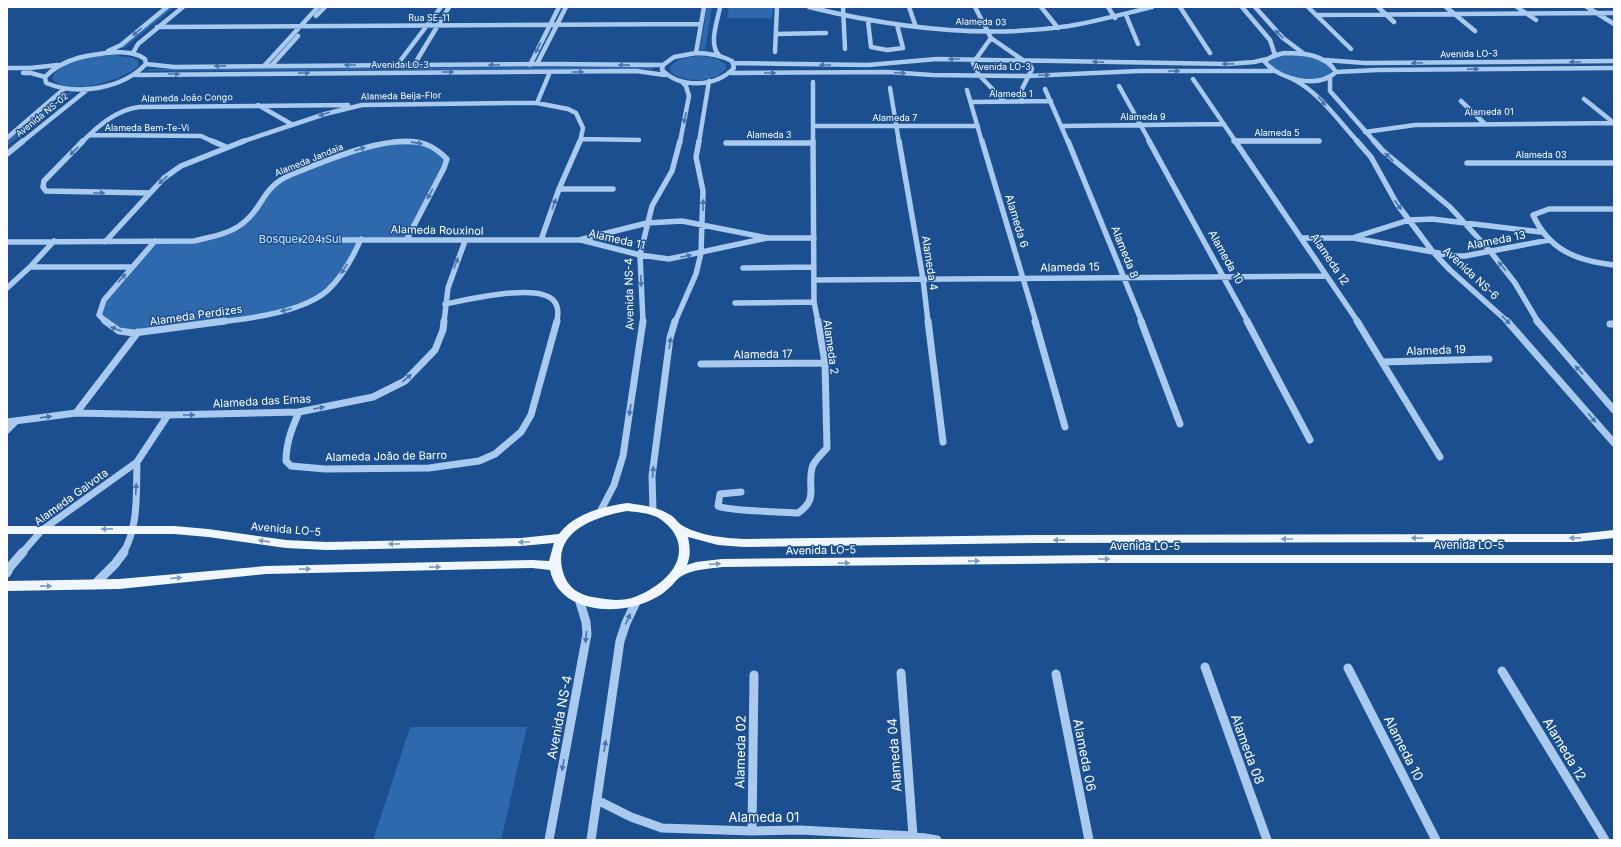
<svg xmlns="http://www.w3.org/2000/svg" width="1621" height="847" font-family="Inter,sans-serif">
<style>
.green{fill:#2e69ad}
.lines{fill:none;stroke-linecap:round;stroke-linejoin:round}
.minor-far3{stroke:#a9c9ee;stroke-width:4.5}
.minor-far2{stroke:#a9c9ee;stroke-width:5.5}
.minor-far1{stroke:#a9c9ee;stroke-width:7}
.minor{stroke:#a9c9ee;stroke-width:9}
.major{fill:#f0f6ff;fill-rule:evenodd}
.oneway{fill:#4674ac}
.oneway2{fill:#7b9ac1}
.labels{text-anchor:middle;stroke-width:3;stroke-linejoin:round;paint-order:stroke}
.far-street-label{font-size:9px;fill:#fff;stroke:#1b4f8f}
.street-label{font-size:11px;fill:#fff;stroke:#1b4f8f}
.park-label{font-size:11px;fill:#cfe3fa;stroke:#1b4f8f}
.near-street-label{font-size:13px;fill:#fff;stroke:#1b4f8f}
</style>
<rect width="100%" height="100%" fill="#1b4f8f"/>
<!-- green -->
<path class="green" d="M170,7H174L124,48H120Z
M707,7H712L705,50H700Z
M729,7H773L772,18H727Z
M114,55L133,58L138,61V66C125,80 64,98 52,78C61,59 96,56 114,55Z
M1286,55C1302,55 1319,57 1331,68V73C1314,85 1284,77 1270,64V61L1278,56Z
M702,56L718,59L726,65V69C714,83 685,83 671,72L670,68C676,57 691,57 702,56Z
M654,67L653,69L147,71L149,69Z
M73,92L7,146V141L66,93Z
M383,143L425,144L447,159L407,239H361L353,256L322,295L265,315L126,333L99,315L104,300L155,241H194L224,233L247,222L265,195L293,174Z
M410,727H527L501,840H373Z"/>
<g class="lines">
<!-- minor-far3 -->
<path class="minor-far3" d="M809,7C894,28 982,39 1069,26C1097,21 1124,14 1152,7
M843,7L845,49
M909,7L916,27
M975,7L991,38L1030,65L1032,69L1021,91L1022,102
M1041,7L1058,28
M1108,7L1115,18
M1180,7L1210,53
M1242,7L1270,40L1275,55
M1255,7L1283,38L1303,53
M1308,7L1351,49
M1378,7L1394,22
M1446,7L1475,31
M1517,7L1536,20
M1587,7L1614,24
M1126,15L1138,44
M1316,15L1614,13
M316,16L325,7
M868,21L871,47L887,50L903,48L897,25
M157,27L700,24
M776,34L826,33
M991,38L973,63L979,75L1005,102
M108,51L121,45L167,7
M118,52C128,53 137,53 145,59L146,64C122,89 78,96 46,83L45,77C64,57 92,54 118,52Z
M775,52L777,7
M133,53L138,44L183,7
M696,53C709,53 720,55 732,61L734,68C716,87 681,89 662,70L663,65L674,57Z
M696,53L704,7
M1284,53C1303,53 1325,54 1336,72C1318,89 1280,80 1265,62C1269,56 1277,55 1284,53Z
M719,55C708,44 718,20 720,7
M1325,60L1365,63L1614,61
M734,63L868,65L937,59L1228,64L1254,62L1267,59
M146,64L174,67L554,64L663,65
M537,64L566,7
M397,65L441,7
M414,65L449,7
M530,65L559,7
M264,66L318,7
M271,66L298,36
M7,68H30L58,65
M1336,72L1377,70L1614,68
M23,73H31L45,77
M731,73L888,72L932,75L1028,76L1139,71H1272
M135,75L636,71L665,75
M1291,78C1319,92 1337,119 1358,142
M1330,78V91L1375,142
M1193,79L1236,142
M813,82V142
M1119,86L1150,142
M890,88L899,142
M1045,89L1068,142
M967,90L982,142
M1584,99L1614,123
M1461,101L1484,123
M971,102L1051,101
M537,103L550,72
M258,105L293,125
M813,126H978
M1062,126L1224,124
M1365,132L1415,125L1614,123
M90,135L201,136L214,142
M7,138L64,89
M581,139L639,140
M1234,141H1319
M22,142L88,89
M82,142C98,126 116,110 139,107L348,105
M241,142L325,114L362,105L509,103H537L568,109L576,113L583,128L580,142
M392,142H416
M680,142L689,96L686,86L682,82
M699,142L709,81"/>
<!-- minor-far2 -->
<path class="minor-far2" d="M83,141L44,181L43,187L46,191L150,193
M212,141L226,147
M813,141L814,302L818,322
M899,141L923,279L928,322
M982,141L1036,322
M1068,141L1142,322
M1149,141L1248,322
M1234,141H1319
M1235,141L1358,322
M1357,141L1371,157L1397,204L1433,252L1450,270L1508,322
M1374,141L1383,151L1450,207L1490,251L1515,283L1538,322
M726,143H813
M7,154L23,141
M1467,163H1614
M559,189H613
M1614,209H1549L1533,215C1549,250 1577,261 1614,265
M1355,237L1409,220L1432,219L1541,232
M1301,238H1353L1456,256H1465L1549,240
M294,240H579L647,223L682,221L768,238H814
M541,240L559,189L580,141
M581,240L640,255L669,259L767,238
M7,242L194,241C210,237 230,234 243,223C264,207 261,188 290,175C322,162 391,132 425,144C434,147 440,152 447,159L444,168L407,239
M105,242L164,178L181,166L244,141
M30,267H132
M743,268L814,267
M814,280L1326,276
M7,288L30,267L54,241
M735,303L814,302
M445,304C467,300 539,282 554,301C559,307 558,315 557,322
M106,322L99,315L104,300L155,241
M217,322C249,319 304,312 328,290C343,276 353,257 361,239
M444,322L448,288L465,241
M643,322L640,255L652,206L672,171L680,141
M675,322L696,274L701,253L703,191L696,157L699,141"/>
<!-- minor-far1 -->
<path class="minor-far1" d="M105,321L119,331L134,333L225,321
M928,321L943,442
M1035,321L1065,427
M1141,321L1180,424
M1247,321L1310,440
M1357,321L1440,457
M1507,321L1614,443
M1537,321L1614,410
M1610,324H1614
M1383,362L1489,359
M701,364L825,363
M299,412C292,428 286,443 286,461L291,466L325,469L429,468L479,461L495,454L521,432L531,415L557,321
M76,413L138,332
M7,422L76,413L168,415L299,412L373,397L405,381L435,350L443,330L444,321
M7,430L16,421
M741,492L720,494L718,506C726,511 785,512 798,513C819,499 807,488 812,468C814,460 822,454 827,448L825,363L818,321
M653,511L652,476L670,338L675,321
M600,512L614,485L623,456L643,321
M22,553L42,530L137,462L168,415
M123,553C139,527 136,492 137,462"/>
<!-- minor -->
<path class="minor" d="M7,573L10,567L23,552
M94,585L115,564L124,552
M1205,667L1267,840
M1348,668L1436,840
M1502,671L1605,840
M901,673L913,836
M1056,674L1089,840
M597,800L631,817L662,828L752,831L800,830L913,836L937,840
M752,831L754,675
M549,840L587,634L586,622L579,599
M591,840L620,641L626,623L636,602"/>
<!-- major -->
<path class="major" d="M627,503C642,505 659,507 672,516C676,519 679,524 683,526C701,536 724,538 744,539L1038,535L1576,534L1614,530V538L1576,542L1038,543L744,547L718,545L688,537C690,547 691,555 687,565L696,562L722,559L1101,555H1614V563H1101L722,567C708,569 693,569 680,577C676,580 673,585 669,588C664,593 658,597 651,600C620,616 559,614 550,570L532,568L266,574L119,589L7,591V581L119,579L266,566L532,560L549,561L554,543L521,546L326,550L286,548L208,537L174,534H7V526H174L208,529L286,540L326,542L521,538L559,534C575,513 602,507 627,503ZM627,511C637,512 648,513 657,517C667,523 675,531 678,542C685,569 655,590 632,598C621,601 609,600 599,598C592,597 585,596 578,592C569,587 564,578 562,568C554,530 598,516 627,511Z"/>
</g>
<!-- one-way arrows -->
<defs><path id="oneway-solid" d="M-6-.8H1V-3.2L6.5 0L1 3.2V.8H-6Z"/></defs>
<g class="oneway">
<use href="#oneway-solid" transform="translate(137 32) rotate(141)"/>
<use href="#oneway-solid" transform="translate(1279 34) rotate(-136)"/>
<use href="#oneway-solid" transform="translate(538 48) rotate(117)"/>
<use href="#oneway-solid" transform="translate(954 59) rotate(-180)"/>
<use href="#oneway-solid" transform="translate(1098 62) rotate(-177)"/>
<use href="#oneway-solid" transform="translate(1575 62) rotate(180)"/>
<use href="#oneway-solid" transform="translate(1417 63) rotate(180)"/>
<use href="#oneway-solid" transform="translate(1228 64) rotate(179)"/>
<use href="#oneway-solid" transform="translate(350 65) rotate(180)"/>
<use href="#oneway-solid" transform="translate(494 65) rotate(180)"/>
<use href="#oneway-solid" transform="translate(624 65) rotate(-179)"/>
<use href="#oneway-solid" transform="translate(825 65) rotate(-180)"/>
<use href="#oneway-solid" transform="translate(220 66) rotate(179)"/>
<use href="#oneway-solid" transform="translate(1473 69) rotate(-1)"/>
<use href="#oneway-solid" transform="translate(1174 71)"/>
<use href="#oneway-solid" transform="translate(448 72)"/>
<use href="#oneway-solid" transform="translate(578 72)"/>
<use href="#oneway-solid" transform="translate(304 73)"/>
<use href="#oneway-solid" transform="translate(770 73)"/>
<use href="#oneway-solid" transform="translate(900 73) rotate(2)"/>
<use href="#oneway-solid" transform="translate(174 74)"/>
<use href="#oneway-solid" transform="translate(1044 75) rotate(-2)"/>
<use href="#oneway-solid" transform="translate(1322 101) rotate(49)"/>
<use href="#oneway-solid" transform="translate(324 114) rotate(163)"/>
<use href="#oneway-solid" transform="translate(685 118) rotate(101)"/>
<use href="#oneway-solid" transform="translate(417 143) rotate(8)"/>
<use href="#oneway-solid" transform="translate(360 149) rotate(-17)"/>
<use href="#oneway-solid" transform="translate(74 151) rotate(136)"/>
<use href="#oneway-solid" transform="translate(1389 157) rotate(-137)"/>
<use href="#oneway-solid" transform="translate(163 180) rotate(137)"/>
<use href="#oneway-solid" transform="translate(99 193)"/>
<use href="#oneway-solid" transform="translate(430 194) rotate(118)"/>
<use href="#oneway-solid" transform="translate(554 204) rotate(-70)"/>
<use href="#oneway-solid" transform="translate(703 205) rotate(-90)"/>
<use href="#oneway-solid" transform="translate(1398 205) rotate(53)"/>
<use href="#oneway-solid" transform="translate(686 256) rotate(-12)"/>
<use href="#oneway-solid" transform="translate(456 263) rotate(-69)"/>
<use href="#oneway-solid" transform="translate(1502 266) rotate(-129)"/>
<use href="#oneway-solid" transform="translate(344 269) rotate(124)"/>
<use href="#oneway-solid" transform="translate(122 278) rotate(-48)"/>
<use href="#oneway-solid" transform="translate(641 281) rotate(88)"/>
<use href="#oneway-solid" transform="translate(286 310) rotate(165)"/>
<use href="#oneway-solid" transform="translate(1506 320) rotate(45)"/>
<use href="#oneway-solid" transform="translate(116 329) rotate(-159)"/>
<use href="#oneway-solid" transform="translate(670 343) rotate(-81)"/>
<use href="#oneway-solid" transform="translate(1579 370) rotate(-131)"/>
<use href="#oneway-solid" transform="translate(407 378) rotate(-41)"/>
<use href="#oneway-solid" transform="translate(319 408) rotate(-10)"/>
<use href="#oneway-solid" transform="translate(630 410) rotate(99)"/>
<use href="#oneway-solid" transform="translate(189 415)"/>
<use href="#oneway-solid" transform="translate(46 417) rotate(-7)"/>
<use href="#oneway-solid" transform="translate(1592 418) rotate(49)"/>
<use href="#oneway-solid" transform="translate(653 472) rotate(-85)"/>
<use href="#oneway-solid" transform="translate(136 489) rotate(-87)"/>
<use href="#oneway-solid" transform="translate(628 619) rotate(-66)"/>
<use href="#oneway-solid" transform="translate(586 637) rotate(95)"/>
<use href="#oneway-solid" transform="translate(605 746) rotate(-81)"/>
<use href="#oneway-solid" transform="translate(563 765) rotate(101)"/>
</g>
<g class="oneway2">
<use href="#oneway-solid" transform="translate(107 529) rotate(179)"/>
<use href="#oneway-solid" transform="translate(1417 538) rotate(180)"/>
<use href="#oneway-solid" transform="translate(1575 538) rotate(179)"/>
<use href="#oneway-solid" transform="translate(1287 539) rotate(180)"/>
<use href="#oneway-solid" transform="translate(1059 540) rotate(-179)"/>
<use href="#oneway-solid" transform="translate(264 541) rotate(-172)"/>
<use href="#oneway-solid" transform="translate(524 542) rotate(178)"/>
<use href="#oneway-solid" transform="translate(394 544) rotate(179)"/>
<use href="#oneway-solid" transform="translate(1104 559)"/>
<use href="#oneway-solid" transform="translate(974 561) rotate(-1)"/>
<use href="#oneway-solid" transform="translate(844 563) rotate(-1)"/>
<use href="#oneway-solid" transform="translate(715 564) rotate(-4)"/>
<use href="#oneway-solid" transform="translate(435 567) rotate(-1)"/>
<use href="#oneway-solid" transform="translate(305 569) rotate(-1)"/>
<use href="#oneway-solid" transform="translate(176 578) rotate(-5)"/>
<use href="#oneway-solid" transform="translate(46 586) rotate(-1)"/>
</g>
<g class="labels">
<!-- far-street labels -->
<g class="far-street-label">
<text x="429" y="21">Rua SE-11</text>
<text transform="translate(981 22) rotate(1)" y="3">Alameda 03</text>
<text transform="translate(1469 54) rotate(-1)" y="3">Avenida LO-3</text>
<text x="400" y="68">Avenida LO-3</text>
<text x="1002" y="70">Avenida LO-3</text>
<text x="1011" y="97">Alameda 1</text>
<text transform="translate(401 96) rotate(-1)" y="3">Alameda Beija-Flor</text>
<text transform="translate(187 98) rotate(-1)" y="3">Alameda João Congo</text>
<text transform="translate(1489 112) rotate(-1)" y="3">Alameda 01</text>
<text transform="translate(42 115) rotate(-39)" y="3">Avenida NS-02</text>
<text x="1143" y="120">Alameda 9</text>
<text x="895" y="121">Alameda 7</text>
<text x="147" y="131">Alameda Bem-Te-Vi</text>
<text x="1277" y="136">Alameda 5</text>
<text x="769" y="138">Alameda 3</text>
<text x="1541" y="158">Alameda 03</text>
<text transform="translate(309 160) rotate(-22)" y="3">Alameda Jandaia</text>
</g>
<!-- street labels -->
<g class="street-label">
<text transform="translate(1017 221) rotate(73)" y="4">Alameda 6</text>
<text transform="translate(437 230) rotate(1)" y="4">Alameda Rouxinol</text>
<text transform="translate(617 239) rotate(13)" y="4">Alameda 11</text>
<text transform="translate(1496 240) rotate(-11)" y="4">Alameda 13</text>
<text transform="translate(1125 252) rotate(68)" y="4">Alameda 8</text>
<text transform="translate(1226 257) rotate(61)" y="4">Alameda 10</text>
<text transform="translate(1330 259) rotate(56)" y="4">Alameda 12</text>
<text transform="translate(930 263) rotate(81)" y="4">Alameda 4</text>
<text transform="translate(1070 267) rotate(-1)" y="4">Alameda 15</text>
<text transform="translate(1471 273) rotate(43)" y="4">Avenida NS-6</text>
<text transform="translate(629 294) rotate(-91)" y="4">Avenida NS-4</text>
<text transform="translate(196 315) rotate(-8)" y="4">Alameda Perdizes</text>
<text transform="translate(831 347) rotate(82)" y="4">Alameda 2</text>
<text transform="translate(1436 350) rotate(-2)" y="4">Alameda 19</text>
<text transform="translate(763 354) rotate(-1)" y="4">Alameda 17</text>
<text transform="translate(262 401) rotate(-3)" y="4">Alameda das Emas</text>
<text transform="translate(386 456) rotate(-1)" y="4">Alameda João de Barro</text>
<text transform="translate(71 497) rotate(-36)" y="4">Alameda Gaivota</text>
<text transform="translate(286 529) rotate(5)" y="4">Avenida LO-5</text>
<text x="1469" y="549">Avenida LO-5</text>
<text x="1145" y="550">Avenida LO-5</text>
<text transform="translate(821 550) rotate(-1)" y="4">Avenida LO-5</text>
</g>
<!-- park labels -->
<g class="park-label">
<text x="300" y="243">Bosque 204 Sul</text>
</g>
<!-- near-street labels -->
<g class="near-street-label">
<text transform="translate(559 717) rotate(-79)" y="5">Avenida NS-4</text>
<text transform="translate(1404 748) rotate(63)" y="5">Alameda 10</text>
<text transform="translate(1248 749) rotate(70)" y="5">Alameda 08</text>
<text transform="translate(1565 749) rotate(59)" y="5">Alameda 12</text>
<text transform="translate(740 752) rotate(-89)" y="5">Alameda 02</text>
<text transform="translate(894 755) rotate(-94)" y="5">Alameda 04</text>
<text transform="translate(1085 755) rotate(79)" y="5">Alameda 06</text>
<text x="764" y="822">Alameda 01</text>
</g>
</g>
<!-- border -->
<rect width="1621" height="847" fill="none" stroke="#ffffff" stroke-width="16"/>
</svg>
